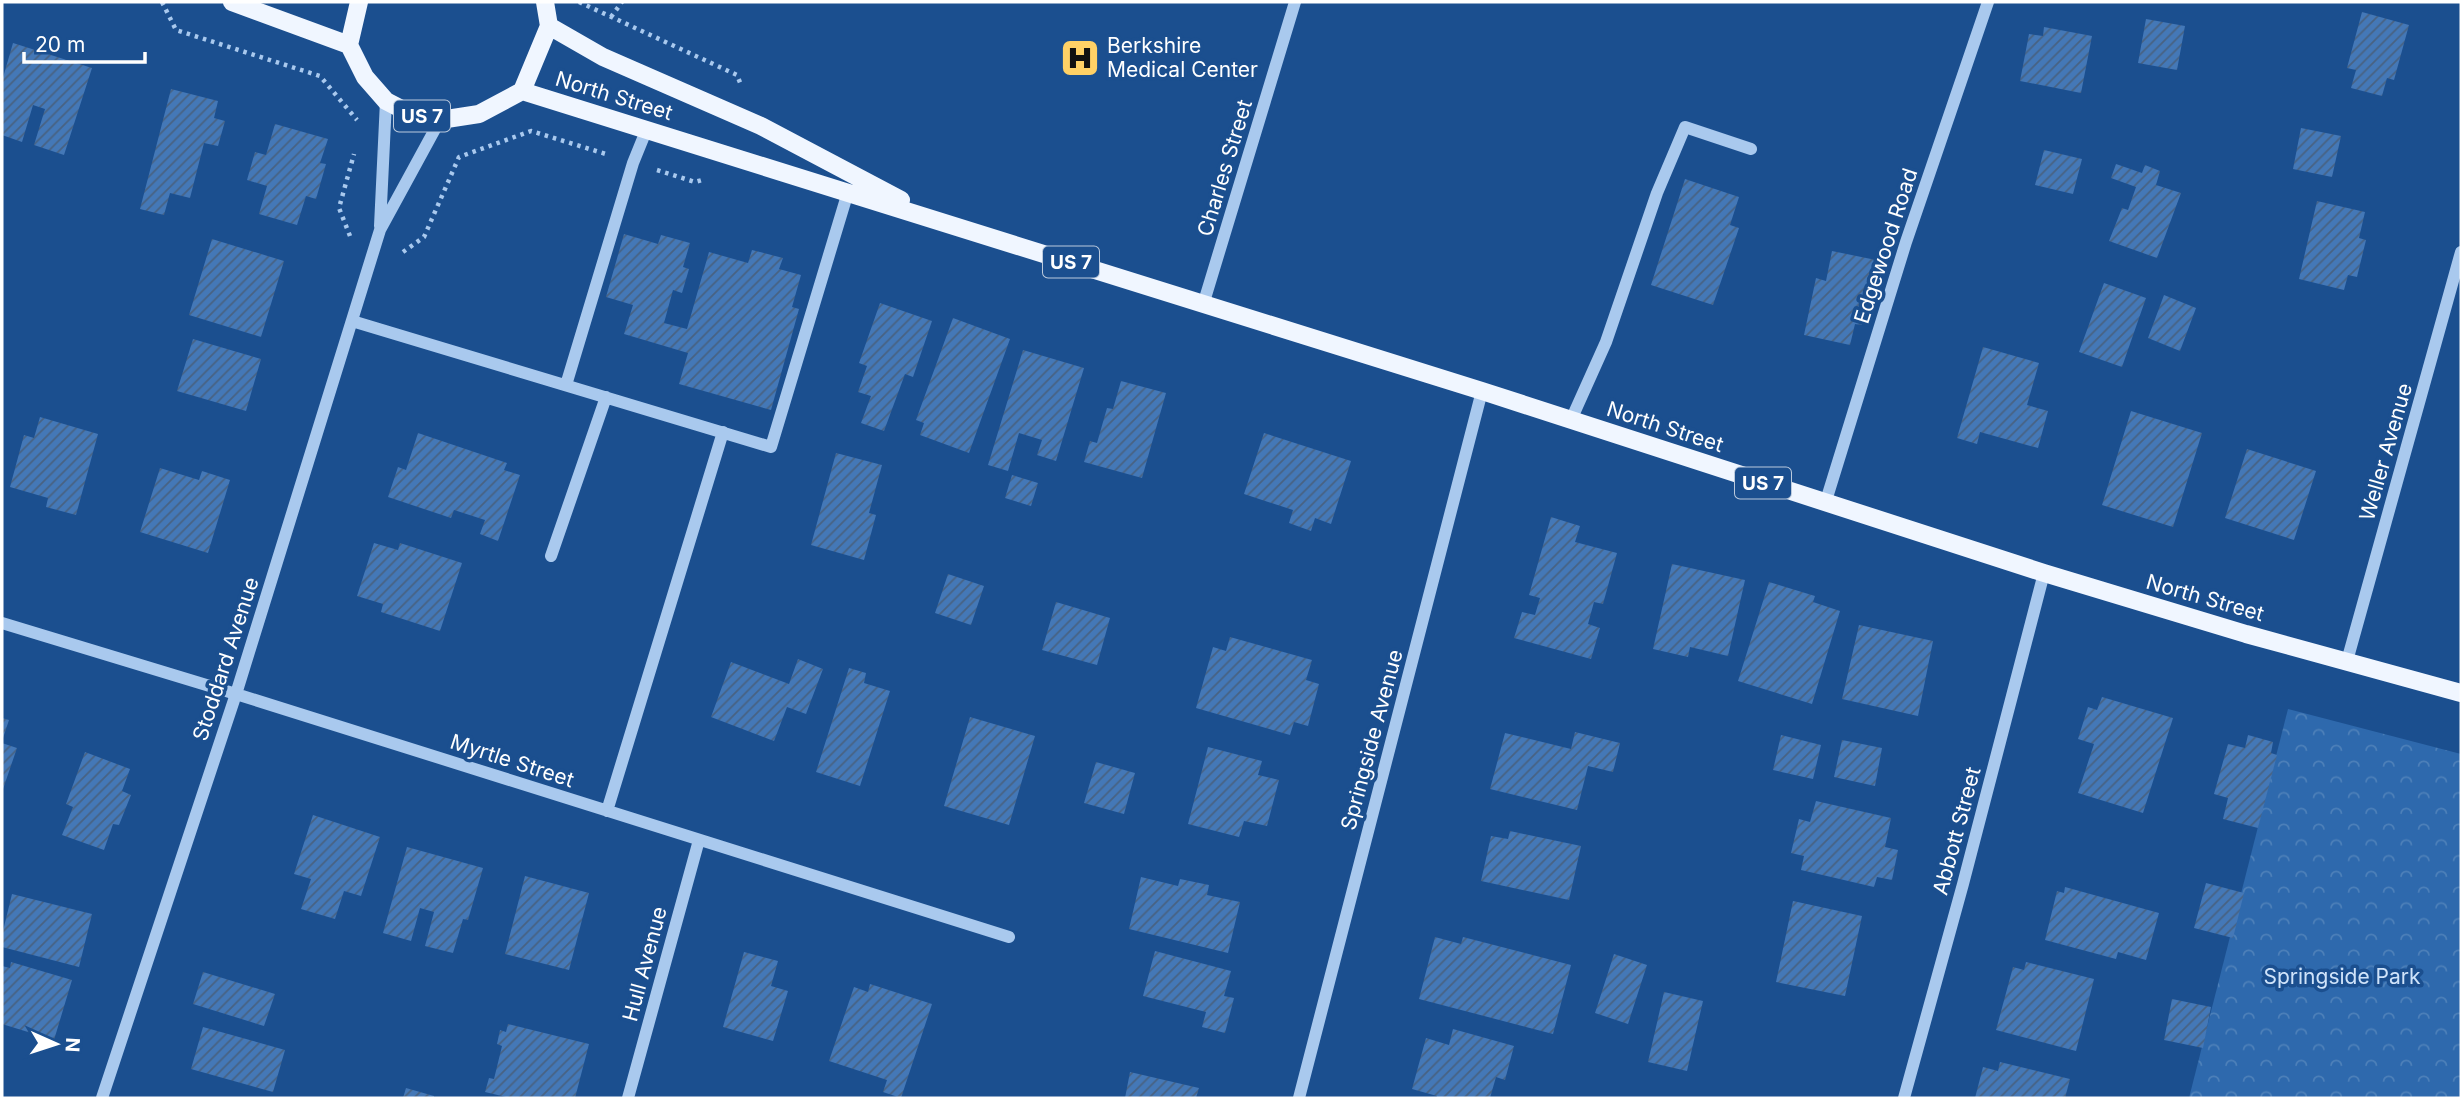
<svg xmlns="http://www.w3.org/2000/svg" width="2463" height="1100" font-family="Inter,sans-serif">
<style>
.park{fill:url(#park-crowns)}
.building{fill:url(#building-hatch)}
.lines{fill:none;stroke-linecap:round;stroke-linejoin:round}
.path{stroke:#a9c9ee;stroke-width:4.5;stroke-dasharray:3.5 5;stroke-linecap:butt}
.minor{stroke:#a9c9ee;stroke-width:12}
.major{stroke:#f0f6ff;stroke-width:18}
.labels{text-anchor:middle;stroke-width:7;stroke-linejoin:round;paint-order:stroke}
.shield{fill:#1b4f8f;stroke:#bbcadd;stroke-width:2}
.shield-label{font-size:19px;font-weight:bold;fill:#fff}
.poi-label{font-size:21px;fill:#fff;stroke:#1b4f8f;text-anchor:start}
.street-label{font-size:21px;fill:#fff;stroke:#1b4f8f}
.park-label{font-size:21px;fill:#cfe3fa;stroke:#1b4f8f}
</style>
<defs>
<pattern id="park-crowns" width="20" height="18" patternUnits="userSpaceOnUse" patternTransform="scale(1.75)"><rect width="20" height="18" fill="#2e69ad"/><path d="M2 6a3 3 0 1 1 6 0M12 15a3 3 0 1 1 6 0" fill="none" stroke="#4d80b9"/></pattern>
<pattern id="building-hatch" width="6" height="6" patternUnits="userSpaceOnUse" patternTransform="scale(1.75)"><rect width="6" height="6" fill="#4478b7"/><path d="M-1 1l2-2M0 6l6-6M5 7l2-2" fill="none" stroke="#486282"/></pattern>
</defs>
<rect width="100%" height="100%" fill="#1b4f8f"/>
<!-- park -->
<path class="park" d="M2288,709L2461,754V1098H2189Z"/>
<!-- building -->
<path class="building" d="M2362,12L2409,25L2394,80L2387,78L2382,96L2351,88L2356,70L2347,68Z
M2146,19L2185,26L2177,70L2138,63Z
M2044,27L2092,36L2081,93L2020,81L2029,34L2043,36Z
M13,43L92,68L64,155L34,145L45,109L33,105L22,142L2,135V81Z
M171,89L218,101L214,118L225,121L218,146L204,143L190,198L170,193L164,215L140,209Z
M275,124L328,139L320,163L326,164L316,199L306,196L297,225L259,214L267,186L247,180L255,152L266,155Z
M2301,128L2341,136L2332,177L2293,169Z
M2044,150L2082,159L2073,194L2035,185Z
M2116,164L2142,173L2145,165L2160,171L2156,185L2181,193L2157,258L2109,241L2122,208L2128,210L2136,187L2111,178Z
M1685,179L1739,197L1730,225L1739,228L1713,305L1651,285Z
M2317,201L2365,212L2359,238L2366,240L2357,277L2348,275L2344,290L2299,279Z
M624,234L658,244L661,235L690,243L683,267L689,269L682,293L673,290L664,323L687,329L709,252L748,263L752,250L783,258L779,269L801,275L792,307L799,309L771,410L679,384L688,353L624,334L633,305L606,297Z
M212,239L284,261L261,337L189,315Z
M1832,251L1876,260L1862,325L1855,324L1850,345L1804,335L1816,278L1826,281Z
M2104,283L2146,298L2122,367L2079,352Z
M2164,295L2196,308L2180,351L2148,338Z
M880,303L932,321L913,377L905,374L884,431L861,423L871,396L858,392L867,366L859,363Z
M953,318L1010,339L969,453L920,435L924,423L916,420Z
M193,339L261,359L246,411L177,391Z
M1983,347L2039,363L2027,405L2048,411L2038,448L1980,432L1977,444L1957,438Z
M1023,350L1084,368L1056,461L1037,455L1042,440L1019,433L1008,471L988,465Z
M1121,381L1166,393L1142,478L1084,462L1090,441L1097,443L1107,408L1113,409Z
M2131,411L2202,433L2173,527L2102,505Z
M40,417L98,434L76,515L46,507L48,498L10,487L24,435L34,438Z
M418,433L507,463L504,470L520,475L498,541L480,534L485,520L454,510L451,518L388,497L398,467L406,470Z
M1264,433L1351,461L1331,524L1315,518L1311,531L1289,523L1293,510L1244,494Z
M2247,449L2316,471L2294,540L2225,518Z
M836,453L882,465L869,513L876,515L864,560L811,545Z
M160,468L199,480L202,471L230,480L208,553L140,532Z
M1012,475L1038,483L1031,506L1005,498Z
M1551,517L1580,526L1575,542L1617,553L1603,604L1594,602L1588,624L1600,628L1591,659L1514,638L1522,612L1535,615L1540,598L1529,595Z
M374,543L398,550L400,543L462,563L440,631L381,612L383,604L357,596Z
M1672,564L1745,580L1728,656L1690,647L1688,657L1653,649Z
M948,574L984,586L971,625L935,613Z
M1769,582L1815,596L1813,602L1840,611L1812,704L1738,681Z
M1056,602L1110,618L1097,665L1042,650Z
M1859,625L1933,641L1918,716L1842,699Z
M1230,637L1312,660L1306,680L1319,684L1308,726L1294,722L1290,735L1196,708L1213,647L1226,651Z
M798,659L823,669L806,714L787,707L774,741L711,717L731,662L789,684Z
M849,668L866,673L864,683L890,691L860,786L816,772Z
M2102,697L2173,718L2143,813L2078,793L2094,744L2078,739L2088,707L2097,710Z
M970,717L1035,736L1009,825L944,806Z
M2,718L9,720L2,741Z
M1575,732L1620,743L1613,772L1588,766L1577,810L1490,789L1505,733L1571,749Z
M1781,735L1821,745L1813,779L1773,770Z
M2248,735L2273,742L2271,753L2277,755L2258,828L2223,819L2228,798L2214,794L2228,744L2245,748Z
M1842,740L1882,748L1875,786L1834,777Z
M2,743L17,748L2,792Z
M1208,747L1262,761L1258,775L1279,780L1267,826L1244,821L1239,837L1188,824Z
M85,752L130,769L122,791L131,795L119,825L113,824L104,850L62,835L73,807L66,804Z
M1096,762L1135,773L1124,814L1084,803Z
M1816,801L1891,818L1885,847L1898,850L1892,880L1877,877L1874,887L1801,870L1804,856L1791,853L1799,819L1810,822Z
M313,815L380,837L361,896L344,891L335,919L301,909L311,879L294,874Z
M1510,831L1581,846L1569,900L1481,881L1491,836L1508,839Z
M407,847L483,868L468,920L463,919L453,953L425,946L434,912L420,908L411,941L383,933Z
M525,876L589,893L569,970L505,954Z
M1141,877L1178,886L1180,879L1209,885L1207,895L1240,902L1228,953L1129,929Z
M2206,883L2244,893L2233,938L2194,928Z
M2065,887L2159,913L2146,960L2118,952L2116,959L2045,940L2057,891L2064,893Z
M12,894L92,914L79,967L2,947V935Z
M1793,901L1862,916L1845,996L1776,982Z
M1435,937L1461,944L1463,937L1571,965L1553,1034L1419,999Z
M1155,951L1231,971L1224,996L1234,998L1225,1033L1202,1027L1206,1012L1143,996Z
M744,952L778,961L771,986L788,991L773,1041L723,1027Z
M1614,954L1647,965L1628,1024L1595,1013Z
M11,962L72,980L54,1040L2,1024V966L10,968Z
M2026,962L2094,979L2076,1051L1996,1030L2013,967L2024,970Z
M203,972L275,994L264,1026L193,1004Z
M870,984L932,1004L901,1098L883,1092L887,1080L829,1061L854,987L868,992Z
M1664,992L1703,1001L1687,1071L1648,1062Z
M2172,999L2211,1007L2203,1048L2164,1040Z
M508,1024L589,1044L575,1098H510L485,1092L489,1078L494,1079L502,1046L497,1044L500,1030L506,1032Z
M203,1027L285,1050L273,1092L191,1069Z
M1453,1029L1514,1046L1505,1080L1496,1077L1490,1098H1436L1437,1096L1412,1089L1426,1038L1449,1045Z
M2000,1062L2070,1079L2065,1098H1975L1983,1067L1998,1071Z
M1130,1072L1199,1088L1196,1098H1125Z
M406,1088L434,1096V1098H403Z"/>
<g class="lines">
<!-- path -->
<path class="path" d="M162,2L176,30L320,76L357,120
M579,2L737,75L741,85
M611,17L622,2
M657,170L695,182L702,180
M350,236L339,208L354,154
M403,252L424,237L459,157L531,131L609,155"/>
<!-- minor -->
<path class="minor" d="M380,226L386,101
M1203,305L1295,2
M352,321L771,447L848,192
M566,385L633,163L646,131
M1571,420L1606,342L1657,193L1685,127L1751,149
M1825,504L1906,242L1988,2
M551,556L606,397
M2,623L236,694L1009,937
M2347,661L2461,252
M607,811L723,432
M102,1098L236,694L380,230L440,120
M628,1098L699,840
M1299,1098L1482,391
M1904,1098L1963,884L2044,573"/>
<!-- major -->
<path class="major" d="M232,2L349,45
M359,2L349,45L365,77L386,101L411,114L440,120L479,114L522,91L1482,391L2044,573L2246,634L2461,693
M545,2L549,26
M549,26L603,57L761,126L901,200
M522,91L549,26"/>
</g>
<!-- icons -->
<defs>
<g id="hospital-square" transform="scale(2.0125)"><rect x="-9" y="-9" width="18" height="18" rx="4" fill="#ffd166" stroke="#1b4f8f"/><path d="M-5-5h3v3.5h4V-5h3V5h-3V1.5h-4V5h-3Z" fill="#111"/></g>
</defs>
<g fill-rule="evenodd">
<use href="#hospital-square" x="1080" y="58"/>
</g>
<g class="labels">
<!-- shield labels -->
<g class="shield">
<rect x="394" y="100.5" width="56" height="31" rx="5"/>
<rect x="1043" y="246.5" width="56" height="31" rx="5"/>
<rect x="1735" y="467.5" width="56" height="31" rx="5"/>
</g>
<g class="shield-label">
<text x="422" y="123">US 7</text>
<text x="1071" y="269">US 7</text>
<text x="1763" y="490">US 7</text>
</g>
<!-- poi labels -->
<g class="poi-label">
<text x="1107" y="53">Berkshire<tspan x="1107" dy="24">Medical Center</tspan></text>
</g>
<!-- street labels -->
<g class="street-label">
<text transform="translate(614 96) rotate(17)" y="7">North Street</text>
<text transform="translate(1225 168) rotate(-73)" y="7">Charles Street</text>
<text transform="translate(1886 246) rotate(-72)" y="7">Edgewood Road</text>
<text transform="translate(1665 427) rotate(18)" y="7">North Street</text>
<text transform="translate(2386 452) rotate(-74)" y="7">Weller Avenue</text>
<text transform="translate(2205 598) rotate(16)" y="7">North Street</text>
<text transform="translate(226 659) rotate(-72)" y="7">Stoddard Avenue</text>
<text transform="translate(1372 740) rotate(-75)" y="7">Springside Avenue</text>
<text transform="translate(512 761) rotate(18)" y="7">Myrtle Street</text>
<text transform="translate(1957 831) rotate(-75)" y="7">Abbott Street</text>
<text transform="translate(645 964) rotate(-75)" y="7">Hull Avenue</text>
</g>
<!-- park labels -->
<g class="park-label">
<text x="2342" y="984">Springside Park</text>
</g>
</g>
<!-- border -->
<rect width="2463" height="1100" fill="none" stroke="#ffffff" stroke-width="7"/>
<!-- north arrow -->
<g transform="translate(56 1044) rotate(93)" stroke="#1b4f8f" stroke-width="5" paint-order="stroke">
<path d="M0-5L12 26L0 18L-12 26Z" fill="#ffffff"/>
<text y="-10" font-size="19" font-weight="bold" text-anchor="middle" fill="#ffffff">N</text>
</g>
<!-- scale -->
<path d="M24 52v10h121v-10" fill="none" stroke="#ffffff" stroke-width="3.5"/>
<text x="35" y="52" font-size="21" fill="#ffffff" stroke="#1b4f8f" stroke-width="5" paint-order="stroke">20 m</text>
</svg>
